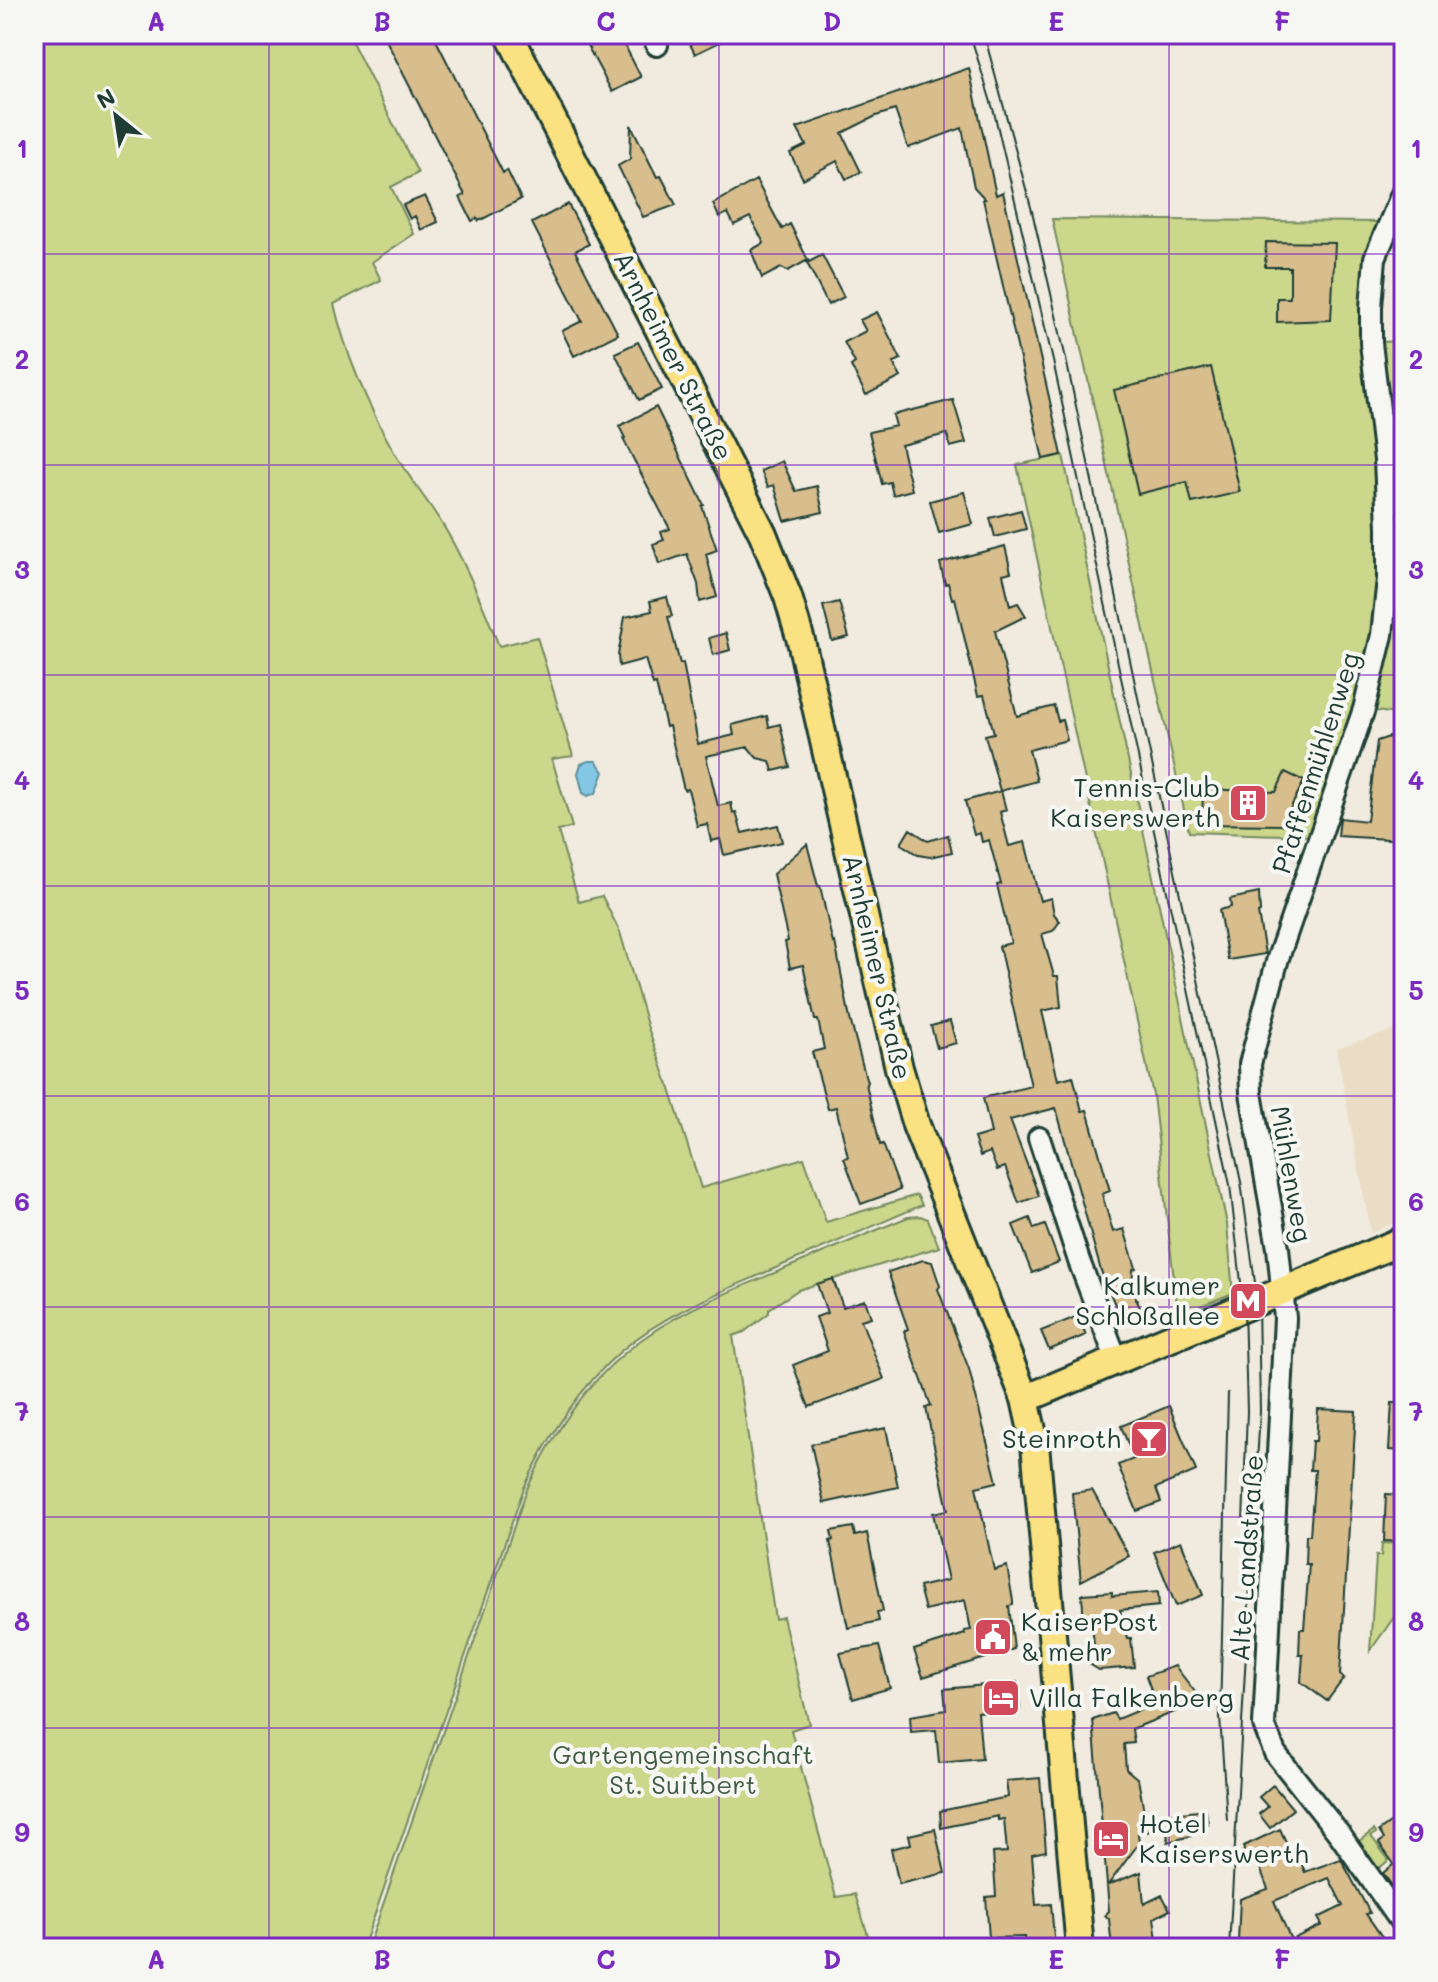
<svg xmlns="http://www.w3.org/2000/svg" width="1438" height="1982" font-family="Mali,sans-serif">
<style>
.built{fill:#e9ddc6}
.green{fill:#cbd78b;stroke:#758a60;stroke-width:2}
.water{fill:#83c7e4;stroke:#5b909e;stroke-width:2}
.building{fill:#d8bd8d;stroke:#1f3d34;stroke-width:2;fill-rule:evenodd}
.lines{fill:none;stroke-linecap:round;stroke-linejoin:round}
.minor-casing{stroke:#1f3d34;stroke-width:26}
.major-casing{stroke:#1f3d34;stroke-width:32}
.minor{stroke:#f6f6f2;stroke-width:20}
.major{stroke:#fae181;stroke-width:26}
.tram{stroke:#1f3d34;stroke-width:2}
.grid{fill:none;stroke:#7b2cbf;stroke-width:2;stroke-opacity:0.55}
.labels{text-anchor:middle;stroke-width:8;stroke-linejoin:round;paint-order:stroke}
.street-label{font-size:26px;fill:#1f3d34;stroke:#f6f6f2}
.poi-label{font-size:26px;fill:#1f3d34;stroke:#f6f6f2;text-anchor:end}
.park-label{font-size:26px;fill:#415c45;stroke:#f6f6f2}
.neatline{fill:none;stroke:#7b2cbf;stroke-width:3}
.grid-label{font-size:26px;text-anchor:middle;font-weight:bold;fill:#7b2cbf}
</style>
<rect width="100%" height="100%" fill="#f0ebde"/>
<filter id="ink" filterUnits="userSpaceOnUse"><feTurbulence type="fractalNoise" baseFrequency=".0125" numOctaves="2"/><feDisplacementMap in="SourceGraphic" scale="16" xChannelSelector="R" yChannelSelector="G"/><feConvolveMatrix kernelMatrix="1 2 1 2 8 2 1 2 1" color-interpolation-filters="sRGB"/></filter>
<g filter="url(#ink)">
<!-- built -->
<path class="built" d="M1404,1027V1219L1371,1233L1336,1048Z"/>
<!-- green -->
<path class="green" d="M34,34H348L418,173L391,187L414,234L372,262L381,280L334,304C346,355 368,406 394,452C411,482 435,509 451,539C470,574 485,610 499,646L537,637L573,756L552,759L572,827L558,831L579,902L602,896L620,932L647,1025L670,1089L701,1188L804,1158L826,1222L917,1195L922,1205C872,1227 822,1248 771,1270C719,1293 666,1313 622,1350C579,1388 548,1436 524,1488L363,1948H34Z
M1052,219L1381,222L1368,257L1383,532L1371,666L1313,836L1189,832Z
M1404,341V714L1401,715L1371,710L1383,675L1396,597L1395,497L1379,342Z
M1063,455L1227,1224L1233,1293L1178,1315L1153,1095L1017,465Z
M920,1216L928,1219L939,1247L798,1290L769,1309V1313L744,1332L733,1336L775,1619L783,1617L809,1724L791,1730L836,1897L855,1894L872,1948H368L527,1489C551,1437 582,1388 627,1351C670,1315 721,1295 772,1274C818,1255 863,1236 908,1217Z
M1382,1543L1404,1544V1603L1370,1651L1376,1556H1381Z
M1374,1830L1376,1833L1371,1836L1389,1860L1378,1869L1359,1841Z"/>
<!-- water -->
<path class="water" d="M588,761H596L604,772L596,793L588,796L583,793L578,773L581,764Z"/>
<!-- building -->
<path class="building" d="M383,34H433L503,173L507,170L521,199L479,221L477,218L472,221L460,197L465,195Z
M581,34H619L641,77L612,92Z
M685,34H736L695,54Z
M969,68L996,195L1003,192L1062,455L1043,459L983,199H985L974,187L962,128L908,148L895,110L876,116L842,133L861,172L846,179L837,161L803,179L790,153L806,145L797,128Z
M631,125L657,177L661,176L676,205L643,217L618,166L630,159Z
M756,180L782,229L790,224L808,260L788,271L781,268L762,278L751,250L764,243L750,217L734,225L728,213L719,217L713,204Z
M425,196L438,222L421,230L415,216L410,219L403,205Z
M568,204L589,244L575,251L618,334L574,356L562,331L582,321L532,223Z
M1266,242L1335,243L1331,320L1277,322V298H1290V267H1265Z
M822,255L844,297L828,305L807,263Z
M877,312L901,359L893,363L901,377L866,395L851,366L855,363L844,342L866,331L860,320Z
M638,342L662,389L639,400L615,353Z
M1211,367L1240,492L1192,503L1187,482L1138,494L1114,390Z
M953,400L966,443L950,447L947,434L901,445L912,490L893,495L890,482L882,484L869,432L896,426L893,415Z
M656,407L704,505L702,506L717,550L706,554L717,597L700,602L698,584L687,554L659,564L653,544L664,540L661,532L670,529L623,439L625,438L619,426Z
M782,461L796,491L817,486L823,512L785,521L774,485L768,487L761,471Z
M964,492L973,524L939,533L930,501Z
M1021,510L1026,529L995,537L990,518Z
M1005,546L1011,572L1003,574L1010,606L1018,603L1026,616L995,631L1017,716L1054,706L1058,721L1062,720L1067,740L1029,750L1037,781L1000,791L985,735L994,733L984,695L978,696L955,598L952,599L948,583L945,584L940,563Z
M667,597L672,616L668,617L680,664L683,663L698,744L734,735L732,725L767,716L769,727L780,724L790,767L773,771L770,761L757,758L748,747L706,756L718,806L731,803L733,813L736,812L742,833L778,825L782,842L724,855L720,839L711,841L707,824L697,826L688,789L684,790L669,726L666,727L656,684L653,685L645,659L619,666L618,655L625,617L652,611L650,601Z
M839,602L849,637L832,641L823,606Z
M726,633L730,650L713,655L709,638Z
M1404,732V840L1338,836L1340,818L1367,821L1377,741Z
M1285,772L1304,781L1282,825L1202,824L1203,789L1276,792Z
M1001,791L1006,810L1000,812L1009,846L1025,842L1040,901L1051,898L1054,914L1060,921L1053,931L1042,934L1054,976H1058L1061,1007L1042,1011L1058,1080L1073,1076L1082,1111L1087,1110L1110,1191L1102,1194L1113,1232L1124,1229L1136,1268L1133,1269L1132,1289L1141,1310L1120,1317L1101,1271L1056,1108L1010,1120L1039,1196L1019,1203L1005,1167L997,1170L990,1152L980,1156L974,1138L991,1133L983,1098L1031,1086L999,946L1011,943L997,885L1001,884L989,840L982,842L980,833L974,835L965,801Z
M910,829L928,841L948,835L952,852L930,857L918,855L901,844Z
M807,844L818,886H820L830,931L833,943L835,942L850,1019L867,1082L866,1084L880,1145L883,1144L900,1190L861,1204L844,1158L848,1157L836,1107L828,1109L816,1066L812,1052L824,1049L818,1020H815L803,965L790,968L785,942L788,941L773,874Z
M1259,893L1260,912L1258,913L1265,954L1228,960L1219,910L1231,907L1230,899Z
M950,1021L956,1043L937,1048L931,1026Z
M1030,1218L1034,1229L1045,1225L1059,1262L1032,1273L1013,1225Z
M923,1260L932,1262L940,1286L938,1289L969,1369L997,1482L976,1487L994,1570L1007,1566L1013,1601V1605L1009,1606L1014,1649L923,1677L914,1650L965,1634L964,1631L971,1630L965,1600L925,1610L919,1587L948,1580L933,1513L948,1510L926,1408L931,1406L904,1331L908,1329L888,1272Z
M833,1279L843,1307L865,1300L871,1317L861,1320L884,1379L809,1407L793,1365L828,1351L816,1317L827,1313L817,1284Z
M1078,1316L1086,1335L1049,1350L1041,1331Z
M1392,1403H1404V1451L1389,1450Z
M1169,1406L1196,1471L1156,1488L1161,1502L1137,1511L1118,1465L1134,1459L1121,1426Z
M1318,1409L1356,1411L1340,1675L1344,1678L1327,1701L1301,1682L1303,1655H1299L1300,1629H1304L1309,1564H1305L1306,1535H1310L1315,1470H1310L1312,1441H1316Z
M886,1428L898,1487L824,1503L811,1444Z
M1092,1490L1129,1556L1081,1581L1072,1493Z
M1386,1494L1404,1495V1542L1384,1541Z
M853,1527L855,1536L867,1533L883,1611L877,1612L879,1621L848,1628L830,1541L833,1540L831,1531Z
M1181,1541L1203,1595L1176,1606L1154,1552Z
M1112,1592V1596L1158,1592L1159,1606L1120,1610L1127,1638H1131L1134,1667L1099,1670L1086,1662L1095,1656L1092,1623L1084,1624L1082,1594Z
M879,1646L890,1688L853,1699L840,1653Z
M1175,1666L1202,1701L1132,1729L1134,1743L1124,1744L1126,1769L1138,1779L1145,1817L1206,1810L1208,1824L1187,1827L1191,1836L1168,1842L1167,1829L1138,1833L1139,1843L1108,1885L1141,1872L1144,1904L1162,1895L1170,1910L1154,1918L1158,1948H1112L1109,1919L1105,1915L1109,1911L1107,1885L1093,1720L1113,1713L1117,1719L1156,1703L1146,1676Z
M1017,1682L1020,1708L978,1712L982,1759L939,1763L936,1730L911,1732L910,1716L946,1710L944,1689Z
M1040,1778L1046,1851L1032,1854L1036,1905L1051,1904L1055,1948H1024V1937L989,1938L986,1897L996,1896L993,1853L1007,1852L1004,1819L998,1820V1816L941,1828L940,1811L1008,1797L1006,1781Z
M1273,1785L1293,1809L1270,1828L1259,1814L1268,1807L1259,1797Z
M1404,1813V1903L1383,1873L1394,1864L1379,1843L1384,1839L1379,1831Z
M935,1829L945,1873L899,1884L891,1849L911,1844L909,1835Z
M1280,1829L1293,1857L1298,1855L1305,1872L1341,1859L1370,1913L1366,1914L1390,1948H1241L1238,1941L1240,1899L1268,1889L1256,1857L1243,1863L1244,1846ZM1329,1878L1343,1906L1318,1918L1322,1925L1291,1940L1274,1901Z"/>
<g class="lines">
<!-- minor casing -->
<g class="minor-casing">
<path id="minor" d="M652,34L657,45
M1404,189L1375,258L1371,307V343L1385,460L1388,527V579L1382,635L1364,709L1278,958L1250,1064L1251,1093L1278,1248L1285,1318L1264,1725L1275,1753L1340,1835L1404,1926
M1039,1138L1079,1261L1117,1361"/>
</g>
<!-- major casing -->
<g class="major-casing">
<path id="major" d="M509,34L763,534L788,597L801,641L899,1068L916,1125L1025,1399L1035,1444L1080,1948
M1025,1399L1404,1240"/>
</g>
<!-- minor -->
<use href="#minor" class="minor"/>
<!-- major -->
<use href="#major" class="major"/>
<!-- tram -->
<path class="tram" d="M970,34L994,112L1053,361L1230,1185L1244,1309L1247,1411L1243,1524
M984,34L1032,211L1066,359L1241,1182L1258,1304L1260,1411L1229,1948
M1227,1820L1220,1717L1228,1393"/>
</g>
</g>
<!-- grid -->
<path class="grid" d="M269,34V1948M494,34V1948M719,34V1948M944,34V1948M1169,34V1948M34,254H1404M34,465H1404M34,675H1404M34,886H1404M34,1096H1404M34,1307H1404M34,1517H1404M34,1728H1404"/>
<!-- icons -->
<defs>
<g id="building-square" transform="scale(2)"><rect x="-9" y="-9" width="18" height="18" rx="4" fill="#d1495b" stroke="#f6f6f2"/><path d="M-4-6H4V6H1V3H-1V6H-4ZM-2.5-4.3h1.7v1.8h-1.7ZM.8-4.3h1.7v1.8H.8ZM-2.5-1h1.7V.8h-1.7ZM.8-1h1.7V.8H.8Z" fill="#fff"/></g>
<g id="metro-square" transform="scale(2)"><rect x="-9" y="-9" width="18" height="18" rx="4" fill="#d1495b" stroke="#f6f6f2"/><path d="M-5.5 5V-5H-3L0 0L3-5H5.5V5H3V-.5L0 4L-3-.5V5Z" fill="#fff"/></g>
<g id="bar-square" transform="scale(2)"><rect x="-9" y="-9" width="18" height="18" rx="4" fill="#d1495b" stroke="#f6f6f2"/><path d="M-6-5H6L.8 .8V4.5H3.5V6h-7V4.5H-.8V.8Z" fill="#fff"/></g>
<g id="civic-square" transform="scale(2)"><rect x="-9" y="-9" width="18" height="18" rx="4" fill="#d1495b" stroke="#f6f6f2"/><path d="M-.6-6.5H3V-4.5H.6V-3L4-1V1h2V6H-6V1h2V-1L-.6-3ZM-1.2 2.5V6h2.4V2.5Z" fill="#fff"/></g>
<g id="hotel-square" transform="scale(2)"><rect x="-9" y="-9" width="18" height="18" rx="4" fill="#d1495b" stroke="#f6f6f2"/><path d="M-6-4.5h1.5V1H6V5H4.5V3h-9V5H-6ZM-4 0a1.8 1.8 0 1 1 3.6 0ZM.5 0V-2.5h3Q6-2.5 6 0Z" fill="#fff"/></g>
</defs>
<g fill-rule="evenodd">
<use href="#building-square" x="1248" y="803"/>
<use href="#metro-square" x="1248" y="1301"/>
<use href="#bar-square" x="1149" y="1439"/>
<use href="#civic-square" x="993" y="1637"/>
<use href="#hotel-square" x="1001" y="1698"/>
<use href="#hotel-square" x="1111" y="1839"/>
</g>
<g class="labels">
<!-- street labels -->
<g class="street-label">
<text transform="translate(673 356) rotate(63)" y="9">Arnheimer Straße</text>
<text transform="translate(1316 763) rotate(-72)" y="9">Pfaffenmühlenweg</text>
<text transform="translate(877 967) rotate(77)" y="9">Arnheimer Straße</text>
<text transform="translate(1291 1174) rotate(80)" y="9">Mühlenweg</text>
<text transform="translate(1247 1558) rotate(-86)" y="9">Alte Landstraße</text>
</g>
<!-- poi labels -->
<g class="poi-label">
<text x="1220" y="797">Tennis-Club<tspan x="1220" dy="30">Kaiserswerth</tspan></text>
<text x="1220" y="1295">Kalkumer<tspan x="1220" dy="30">Schloßallee</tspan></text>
<text x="1121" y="1448">Steinroth</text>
<text x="1021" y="1631" text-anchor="start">KaiserPost<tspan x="1021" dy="30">&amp; mehr</tspan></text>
<text x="1029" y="1707" text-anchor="start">Villa Falkenberg</text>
<text x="1139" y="1833" text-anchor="start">Hotel<tspan x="1139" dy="30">Kaiserswerth</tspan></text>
</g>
<!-- park labels -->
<g class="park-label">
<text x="683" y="1764">Gartengemeinschaft<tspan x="683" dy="30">St. Suitbert</tspan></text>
</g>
</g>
<!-- margin -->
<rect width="1438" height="1982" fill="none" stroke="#f6f6f2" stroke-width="88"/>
<!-- north arrow -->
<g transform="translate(116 116) rotate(330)" stroke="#f6f6f2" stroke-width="6" paint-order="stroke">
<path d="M0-6L14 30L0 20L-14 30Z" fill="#1f3d34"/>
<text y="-12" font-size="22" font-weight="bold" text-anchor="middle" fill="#1f3d34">N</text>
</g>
<rect x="44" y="44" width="1350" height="1894" class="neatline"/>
<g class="grid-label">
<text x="156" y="31">A</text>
<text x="382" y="31">B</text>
<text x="606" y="31">C</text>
<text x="832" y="31">D</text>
<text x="1056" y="31">E</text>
<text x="1282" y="31">F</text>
<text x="22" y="158">1</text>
<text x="1416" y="158">1</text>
<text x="22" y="369">2</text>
<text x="1416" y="369">2</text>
<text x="22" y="579">3</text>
<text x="1416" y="579">3</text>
<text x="22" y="790">4</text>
<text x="1416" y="790">4</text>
<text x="22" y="1000">5</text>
<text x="1416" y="1000">5</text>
<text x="22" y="1211">6</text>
<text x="1416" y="1211">6</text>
<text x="22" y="1421">7</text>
<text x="1416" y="1421">7</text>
<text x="22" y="1631">8</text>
<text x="1416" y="1631">8</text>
<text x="22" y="1842">9</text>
<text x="1416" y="1842">9</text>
<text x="156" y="1969">A</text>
<text x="382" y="1969">B</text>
<text x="606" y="1969">C</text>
<text x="832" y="1969">D</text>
<text x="1056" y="1969">E</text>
<text x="1282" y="1969">F</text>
</g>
</svg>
